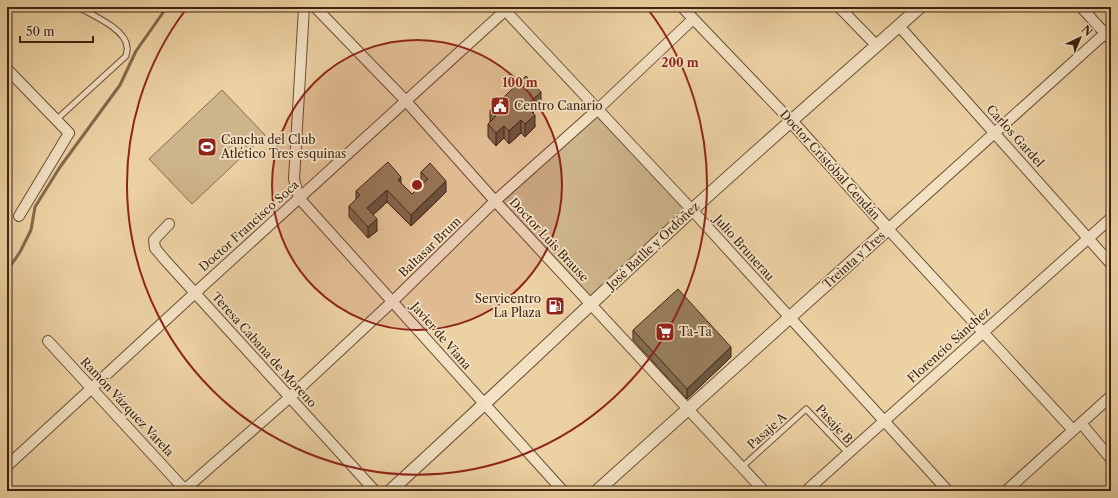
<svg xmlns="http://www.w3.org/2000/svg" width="1118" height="498" font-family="'Libre Caslon Text',serif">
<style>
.green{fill:#ceb48a;stroke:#866c4e}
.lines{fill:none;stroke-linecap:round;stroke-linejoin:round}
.stream{stroke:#83684b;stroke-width:3}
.service-casing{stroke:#6a4f36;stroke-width:7}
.minor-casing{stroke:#6a4f36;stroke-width:12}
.tertiary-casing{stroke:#6a4f36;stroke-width:14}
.service{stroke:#f3e1c3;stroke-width:5}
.minor{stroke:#f3e1c3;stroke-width:10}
.tertiary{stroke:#f3e1c3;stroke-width:12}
.wall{fill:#836c50;stroke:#3e2412}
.shaded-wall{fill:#6a5841;stroke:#3e2412}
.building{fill:#987e5d;stroke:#3e2412}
.ring{fill:none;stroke:#8f2418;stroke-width:2}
.labels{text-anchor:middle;stroke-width:3.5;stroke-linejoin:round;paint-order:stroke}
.poi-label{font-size:12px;fill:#3e2412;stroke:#f3e1c3;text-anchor:start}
.street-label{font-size:12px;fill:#3e2412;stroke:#f3e1c3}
.centre{fill:#8f2418;stroke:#f3e1c3;stroke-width:2}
.ring-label{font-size:12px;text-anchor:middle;font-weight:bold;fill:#8f2418;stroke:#f3e1c3;stroke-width:3.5;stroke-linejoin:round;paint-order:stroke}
</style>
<rect width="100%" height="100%" fill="#ecd1a2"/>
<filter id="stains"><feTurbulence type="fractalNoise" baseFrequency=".005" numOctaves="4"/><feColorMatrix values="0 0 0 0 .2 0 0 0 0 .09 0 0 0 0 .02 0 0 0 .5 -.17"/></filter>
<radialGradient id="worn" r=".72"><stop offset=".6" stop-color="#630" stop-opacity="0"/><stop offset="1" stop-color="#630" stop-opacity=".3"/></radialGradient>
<!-- green -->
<path class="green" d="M222,90L265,135L192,204L149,159Z
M598,114L686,209L590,298L501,203Z"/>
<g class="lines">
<!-- stream -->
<path class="stream" d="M7,271L20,252L31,230L35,207L60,167L120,85L136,51L167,7"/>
<!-- service casing -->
<g class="service-casing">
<path id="service" d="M56,120L126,56C126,53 128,50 127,47C126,29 92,15 78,7
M742,467L806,409L848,453"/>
</g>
<!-- minor casing -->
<g class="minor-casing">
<path id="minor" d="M304,7L294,179L299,198L563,491
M315,7L405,100L495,201L764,491
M502,7L692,210L948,491
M682,7L791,121
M839,7L877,46
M1081,7L1111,40
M899,26L1111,264
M7,69L69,133L19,216
M169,224L154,240L155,248L165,260L375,491
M48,341L186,491
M1081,423L1111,459
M1073,430L888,229L1111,28
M7,466L195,293L509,7
M183,491L289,398L393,301L495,201L597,110L693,19
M806,491L1111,218
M1006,491L1111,396"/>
</g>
<!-- tertiary casing -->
<g class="tertiary-casing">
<path id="tertiary" d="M390,491C491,399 590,304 691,211C766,142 844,75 920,7
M597,491L888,229L791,121"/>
</g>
<!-- service -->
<use href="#service" class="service"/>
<!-- minor -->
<use href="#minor" class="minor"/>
<!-- tertiary -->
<use href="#tertiary" class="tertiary"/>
</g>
<!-- wall -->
<path class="wall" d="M541,105L533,113L535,127L525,137L521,133L509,144L504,138L496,146L488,137V124L490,122V110Z
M421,172L446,192L411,226L387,202L373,215L377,231L368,238L349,217V206L356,199V191L401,183L412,194L422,184L421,183Z
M633,330L731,357L687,399L633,340Z"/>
<!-- shaded-wall -->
<path class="shaded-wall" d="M541,92V105L526,118V106Z
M535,115V127L525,137V124Z
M521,120V133L509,144V131Z
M504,126V138L496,146V133Z
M401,177V189L398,180Z
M446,181V192L411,226V215Z
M387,190V202L367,220V208Z
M377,219V231L368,238V227Z
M731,347V357L687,399V389Z"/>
<!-- building -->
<path class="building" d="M526,76L541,92L526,106L535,115L525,124L521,120L509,131L504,126L496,133L488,124L496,116L490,110Z
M388,162L401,177L398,180L412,194L428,179L421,172L430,163L446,181L411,215L387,190L367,208L377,219L368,227L349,206L360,195L356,191Z
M678,289L731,347L687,389L633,330Z"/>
<!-- distance rings -->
<circle cx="417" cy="185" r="145" fill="#8f2418" fill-opacity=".12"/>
<g class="ring">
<circle cx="417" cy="185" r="145"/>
<path d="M647 8A290 290 0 1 1 187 8"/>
</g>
<!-- icons -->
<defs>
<g id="civic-square" transform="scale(1)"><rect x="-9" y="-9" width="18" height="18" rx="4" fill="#8f2418" stroke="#f3e1c3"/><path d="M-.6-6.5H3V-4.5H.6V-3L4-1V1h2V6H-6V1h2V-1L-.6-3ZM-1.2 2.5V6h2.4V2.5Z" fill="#fff"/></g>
<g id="stadium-square" transform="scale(1)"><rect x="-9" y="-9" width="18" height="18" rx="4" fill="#8f2418" stroke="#f3e1c3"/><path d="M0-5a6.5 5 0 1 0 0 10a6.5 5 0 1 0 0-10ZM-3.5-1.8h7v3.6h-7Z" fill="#fff"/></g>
<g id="fuel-square" transform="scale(1)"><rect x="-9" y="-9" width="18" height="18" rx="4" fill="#8f2418" stroke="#f3e1c3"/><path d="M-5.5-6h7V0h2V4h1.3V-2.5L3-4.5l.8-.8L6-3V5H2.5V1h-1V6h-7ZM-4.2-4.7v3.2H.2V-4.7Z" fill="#fff"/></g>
<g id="supermarket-square" transform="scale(1)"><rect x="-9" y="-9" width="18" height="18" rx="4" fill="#8f2418" stroke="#f3e1c3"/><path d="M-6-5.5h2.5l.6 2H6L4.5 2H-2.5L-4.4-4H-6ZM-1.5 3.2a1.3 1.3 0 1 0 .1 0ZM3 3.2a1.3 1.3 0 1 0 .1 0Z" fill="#fff"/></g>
</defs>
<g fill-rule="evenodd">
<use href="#civic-square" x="500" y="106"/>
<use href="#stadium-square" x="207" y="147"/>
<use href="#fuel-square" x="555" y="306"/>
<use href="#supermarket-square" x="665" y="332"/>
</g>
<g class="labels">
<!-- poi labels -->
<g class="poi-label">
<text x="514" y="110">Centro Canario</text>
<text x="221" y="144">Cancha del Club<tspan x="221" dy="14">Atlético Tres esquinas</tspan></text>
<text x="541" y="303" text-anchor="end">Servicentro<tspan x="541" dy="14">La Plaza</tspan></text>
<text x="679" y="336">Ta-Ta</text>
</g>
<!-- street labels -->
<g class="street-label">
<text transform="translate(1015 136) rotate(48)" y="4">Carlos Gardel</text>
<text transform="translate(830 165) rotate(48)" y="4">Doctor Cristóbal Cendán</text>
<text transform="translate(249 226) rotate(-42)" y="4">Doctor Francisco Soca</text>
<text transform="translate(549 240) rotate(47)" y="4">Doctor Luis Brause</text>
<text transform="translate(653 246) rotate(-43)" y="4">José Batlle y Ordóñez</text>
<text transform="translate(430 247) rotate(-44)" y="4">Baltasar Brum</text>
<text transform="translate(744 248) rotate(48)" y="4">Julio Brunerau</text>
<text transform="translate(854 260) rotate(-42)" y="4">Treinta y Tres</text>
<text transform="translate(441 336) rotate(49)" y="4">Javier de Viana</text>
<text transform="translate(949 345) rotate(-42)" y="4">Florencio Sánchez</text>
<text transform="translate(264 350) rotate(48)" y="4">Teresa Cabana de Moreno</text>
<text transform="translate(127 407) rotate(47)" y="4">Ramón Vázquez Varela</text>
<text transform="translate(834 424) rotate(47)" y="4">Pasaje B</text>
<text transform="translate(767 431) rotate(-42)" y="4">Pasaje A</text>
</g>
</g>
<circle cx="417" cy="185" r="6" class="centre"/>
<g class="ring-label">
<text x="680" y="67">200 m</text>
<text x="520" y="87">100 m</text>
</g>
<!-- margin -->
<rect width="1118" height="498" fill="none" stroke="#ecd1a2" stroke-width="24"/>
<rect x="8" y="8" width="1102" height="482" fill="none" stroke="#3e2412" stroke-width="2"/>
<rect x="12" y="12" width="1094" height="474" fill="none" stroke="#3e2412"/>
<!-- north arrow -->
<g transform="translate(1080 38) rotate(44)" stroke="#f3e1c3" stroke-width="3" paint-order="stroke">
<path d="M0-3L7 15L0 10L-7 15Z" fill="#3e2412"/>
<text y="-6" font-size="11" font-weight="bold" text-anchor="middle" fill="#3e2412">N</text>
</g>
<!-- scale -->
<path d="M20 36v6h73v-6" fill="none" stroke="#3e2412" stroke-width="2"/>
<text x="26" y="36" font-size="12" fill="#3e2412" stroke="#f3e1c3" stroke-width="3" paint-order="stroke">50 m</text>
<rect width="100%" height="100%" filter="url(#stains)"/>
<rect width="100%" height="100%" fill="url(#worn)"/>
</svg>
